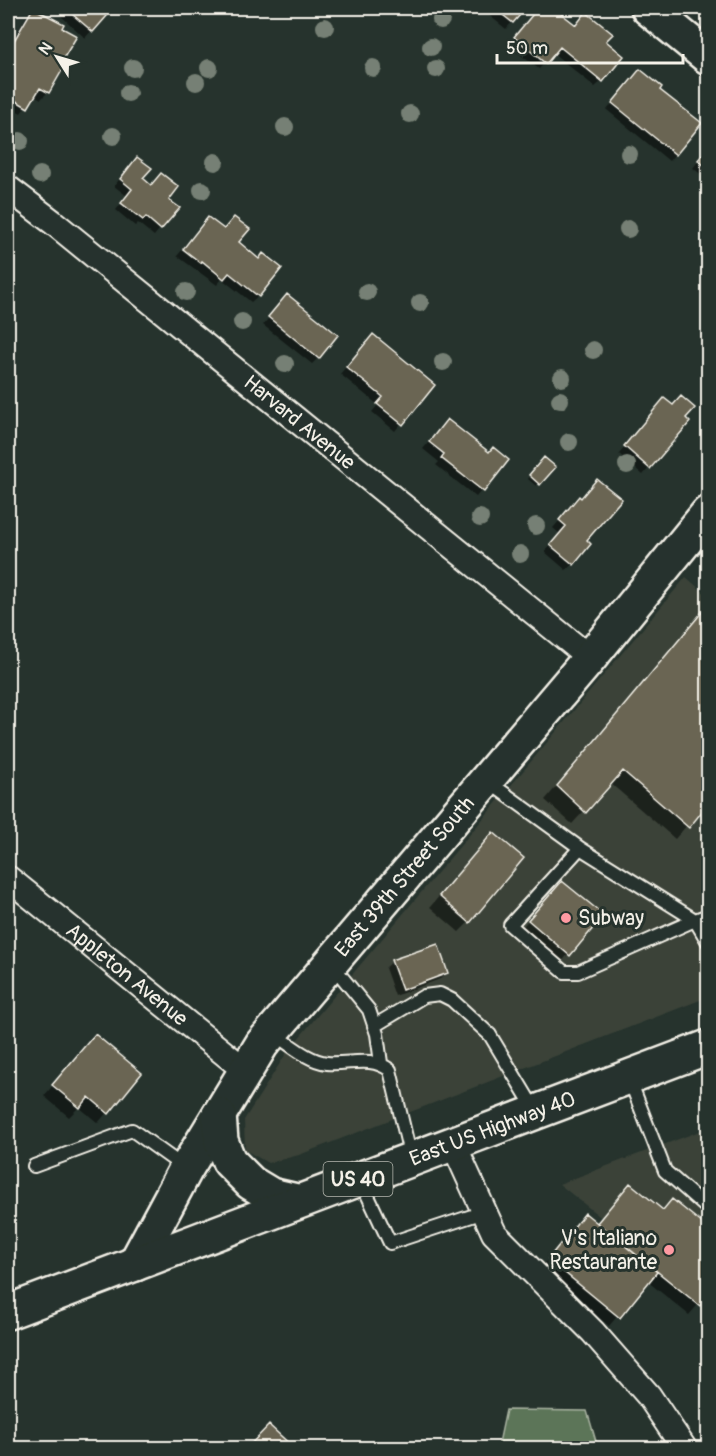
<svg xmlns="http://www.w3.org/2000/svg" width="716" height="1456" font-family="Pangolin,sans-serif">
<style>
.built{fill:#3a4238}
.green{fill:#5b7459;stroke:#a8b2a0;stroke-width:1.5}
.shadow{fill:#0007}
.building{fill:#6a6553;stroke:#f4f1e8;stroke-width:1.5}
.lines{fill:none;stroke-linecap:round;stroke-linejoin:round}
.lane-casing{stroke:#f4f1e8;stroke-width:16}
.street-casing{stroke:#f4f1e8;stroke-width:28}
.secondary-casing{stroke:#f4f1e8;stroke-width:38}
.primary-casing{stroke:#f4f1e8;stroke-width:38}
.lane{stroke:#26332d;stroke-width:12}
.street{stroke:#26332d;stroke-width:24}
.secondary{stroke:#26332d;stroke-width:33}
.primary{stroke:#26332d;stroke-width:33}
.tree{fill:#768074}
.poi-dot{fill:#ff9aa2;stroke:#26332d;stroke-width:2}
.labels{text-anchor:middle;stroke-width:6;stroke-linejoin:round;paint-order:stroke}
.shield{fill:#26332d;stroke:#b6b8b0;stroke-width:1.5}
.shield-label{font-size:20px;font-weight:bold;fill:#f4f1e8}
.street-label{font-size:21px;fill:#f4f1e8;stroke:#26332d}
.poi-label{font-size:21px;fill:#f4f1e8;stroke:#26332d;text-anchor:start}
</style>
<rect width="100%" height="100%" fill="#26332d"/>
<filter id="ink" filterUnits="userSpaceOnUse"><feTurbulence type="fractalNoise" baseFrequency=".0167" numOctaves="2"/><feDisplacementMap in="SourceGraphic" scale="12" xChannelSelector="R" yChannelSelector="G"/><feConvolveMatrix kernelMatrix="1 2 1 2 8 2 1 2 1" color-interpolation-filters="sRGB"/></filter>
<g filter="url(#ink)">
<!-- built -->
<path class="built" d="M686,577L708,596V997L299,1155L268,1163L245,1150L244,1120L287,1052Z
M708,1128V1303L559,1184Z"/>
<!-- green -->
<path class="green" d="M506,1410L587,1411L598,1448H498Z"/>
<!-- shadow -->
<path class="shadow" d="M33,8L58,65L48,92L41,99L34,95L21,113L8,106V48L27,15Z
M67,8H112L85,38L60,15Z
M480,8H524L506,29Z
M539,8H551L575,27L604,42L602,81L595,87L553,53L539,69L508,45Z
M633,77L658,90L675,154L669,161L607,110Z
M708,148V180L693,168Z
M131,165L141,179L177,208L154,236L138,223L135,226L116,210L127,196L114,186Z
M202,226L223,231L237,242L258,296L251,302L222,279L217,285L177,256Z
M281,303L318,358L312,364L263,325Z
M366,343L433,385L395,431L372,412L378,405L340,374Z
M658,407L649,468L643,475L619,454Z
M441,427L489,454L507,460L476,497L436,465L439,462L423,449Z
M544,459L553,467L536,486L528,479Z
M579,498L585,541L573,564L566,570L545,552L560,534L553,528Z
M703,613L708,619V801L675,839L610,783L572,824L545,800Z
M483,844L469,922L459,932L430,907Z
M552,893L602,915L559,965L519,931Z
M392,962L447,973L440,979L395,996L385,968Z
M86,1046L140,1073L98,1123L79,1107L69,1117L44,1096Z
M630,1185L662,1211L672,1201L708,1230V1293L689,1315L647,1281L609,1326L539,1270L576,1225L596,1224Z
M269,1427L292,1448H248Z"/>
<!-- building -->
<path class="building" d="M33,8L64,24L62,28L77,36L60,64L64,67L49,93L40,88L28,108L8,96V51Z
M65,8H114L93,32Z
M494,8H526L513,23Z
M538,8H554L576,25L586,12L613,34L606,41L624,56L603,82L560,47L546,64L514,37Z
M640,69L662,87L660,90L702,123L676,155L612,103Z
M708,148V169L698,160Z
M137,157L152,168L143,178L151,185L161,173L179,187L169,200L180,208L161,230L146,217L143,220L121,203L132,189L120,179Z
M208,217L224,229L234,217L250,229L239,242L259,259L263,253L282,268L259,297L229,273L224,279L202,261L201,263L183,249Z
M287,294L338,335L319,359L268,317Z
M373,334L435,385L403,425L377,404L383,397L346,367Z
M681,396L695,408L686,418L690,422L650,469L624,446L664,398L673,405Z
M447,419L489,452L493,447L509,460L484,492L441,458L444,454L429,442Z
M544,457L556,467L540,485L529,475Z
M597,479L622,499L587,540L591,544L574,565L550,545L566,526L559,520L579,496L581,498Z
M703,611L708,617V804L689,828L623,771L586,813L557,786Z
M493,832L524,858L470,923L439,896Z
M562,881L604,915L570,956L528,920Z
M438,944L448,973L402,990L391,960Z
M95,1034L142,1073L109,1114L89,1097L80,1108L52,1085Z
M630,1183L663,1210L672,1199L708,1228V1295L700,1306L597,1223Z
M585,1213L657,1272L620,1318L548,1259Z
M269,1425L294,1448H247Z"/>
<g class="lines">
<!-- lane casing -->
<g class="lane-casing">
<path id="lane" d="M486,780L580,848
M708,915L695,920L578,972H564L510,925L580,848L695,920L708,942
M332,965L369,1010L377,1034L381,1063
M374,1026L424,996L440,994L452,1000L490,1035L535,1110
M274,1034C290,1044 308,1061 327,1063C350,1065 370,1055 390,1070L411,1158
M629,1078L665,1171L708,1209
M34,1166L132,1130L185,1168
M360,1179L390,1243L484,1212"/>
</g>
<!-- street casing -->
<g class="street-casing">
<g id="street">
<path id="s1" d="M8,188L54,223L590,658"/>
<path id="s2" d="M8,878L246,1071"/>
<path d="M453,1143L494,1233L593,1332L649,1396L684,1448"/>
</g>
</g>
<!-- secondary casing -->
<g class="secondary-casing">
<g id="secondary">
<path d="M648,8L708,57"/>
<path id="s3" d="M135,1264L186,1169L262,1044L590,658L708,513"/>
</g>
</g>
<!-- primary casing -->
<g class="primary-casing">
<g id="primary">
<path d="M219,1115L221,1141L229,1161L251,1183L271,1195L297,1201"/>
<path id="s4" d="M8,1312L708,1047"/>
</g>
</g>
<!-- lane -->
<use href="#lane" class="lane"/>
<!-- street -->
<use href="#street" class="street"/>
<!-- secondary -->
<use href="#secondary" class="secondary"/>
<!-- primary -->
<use href="#primary" class="primary"/>
</g>
<!-- trees -->
<g class="tree">
<circle cx="441" cy="20" r="9"/>
<circle cx="325" cy="27" r="9"/>
<circle cx="431" cy="47" r="9"/>
<circle cx="133" cy="68" r="9"/>
<circle cx="209" cy="68" r="9"/>
<circle cx="373" cy="68" r="9"/>
<circle cx="436" cy="69" r="9"/>
<circle cx="196" cy="82" r="9"/>
<circle cx="128" cy="93" r="9"/>
<circle cx="410" cy="114" r="9"/>
<circle cx="285" cy="127" r="9"/>
<circle cx="113" cy="136" r="9"/>
<circle cx="20" cy="141" r="9"/>
<circle cx="629" cy="154" r="9"/>
<circle cx="215" cy="162" r="9"/>
<circle cx="40" cy="175" r="9"/>
<circle cx="202" cy="190" r="9"/>
<circle cx="628" cy="229" r="9"/>
<circle cx="186" cy="292" r="9"/>
<circle cx="367" cy="292" r="9"/>
<circle cx="420" cy="303" r="9"/>
<circle cx="242" cy="322" r="9"/>
<circle cx="593" cy="350" r="9"/>
<circle cx="443" cy="362" r="9"/>
<circle cx="285" cy="364" r="9"/>
<circle cx="562" cy="378" r="9"/>
<circle cx="560" cy="400" r="9"/>
<circle cx="569" cy="442" r="9"/>
<circle cx="627" cy="465" r="9"/>
<circle cx="480" cy="518" r="9"/>
<circle cx="536" cy="526" r="9"/>
<circle cx="520" cy="554" r="9"/>
</g>
</g>
<!-- markers -->
<g class="poi-dot">
<circle cx="566" cy="918" r="6"/>
<circle cx="669" cy="1250" r="6"/>
</g>
<g class="labels">
<!-- shield labels -->
<rect class="shield" x="323.5" y="1162" width="69" height="34" rx="4.5"/>
<g class="shield-label">
<text x="358" y="1186">US 40</text>
</g>
<!-- street labels -->
<g class="street-label">
<text dy="7" stroke="none"><textPath href="#s1" startOffset="374">Harvard Avenue</textPath></text>
<text dy="7" stroke="none"><textPath href="#s3" startOffset="474">East 39th Street South</textPath></text>
<text dy="7" stroke="none"><textPath href="#s2" startOffset="153">Appleton Avenue</textPath></text>
<text dy="7" stroke="none"><textPath href="#s4" startOffset="518">East US Highway 40</textPath></text>
</g>
<!-- poi labels -->
<g class="poi-label">
<text x="578" y="925">Subway</text>
<text x="657" y="1245" text-anchor="end">V's Italiano<tspan x="657" dy="24">Restaurante</tspan></text>
</g>
</g>
<!-- margin -->
<rect width="716" height="1456" fill="none" stroke="#26332d" stroke-width="30"/>
<rect x="15" y="15" width="686" height="1426" fill="none" stroke="#f4f1e8" stroke-width="2" filter="url(#ink)"/>
<!-- north arrow -->
<g transform="translate(57 57) rotate(307)" stroke="#26332d" stroke-width="4.5" paint-order="stroke">
<path d="M0-4.5L10 22L0 15L-10 22Z" fill="#f4f1e8"/>
<text y="-9" font-size="16" font-weight="bold" text-anchor="middle" fill="#f4f1e8">N</text>
</g>
<!-- scale -->
<path d="M497 54v9h186v-9" fill="none" stroke="#f4f1e8" stroke-width="3"/>
<text x="506" y="54" font-size="18" fill="#f4f1e8" stroke="#26332d" stroke-width="4.5" paint-order="stroke">50 m</text>
</svg>
